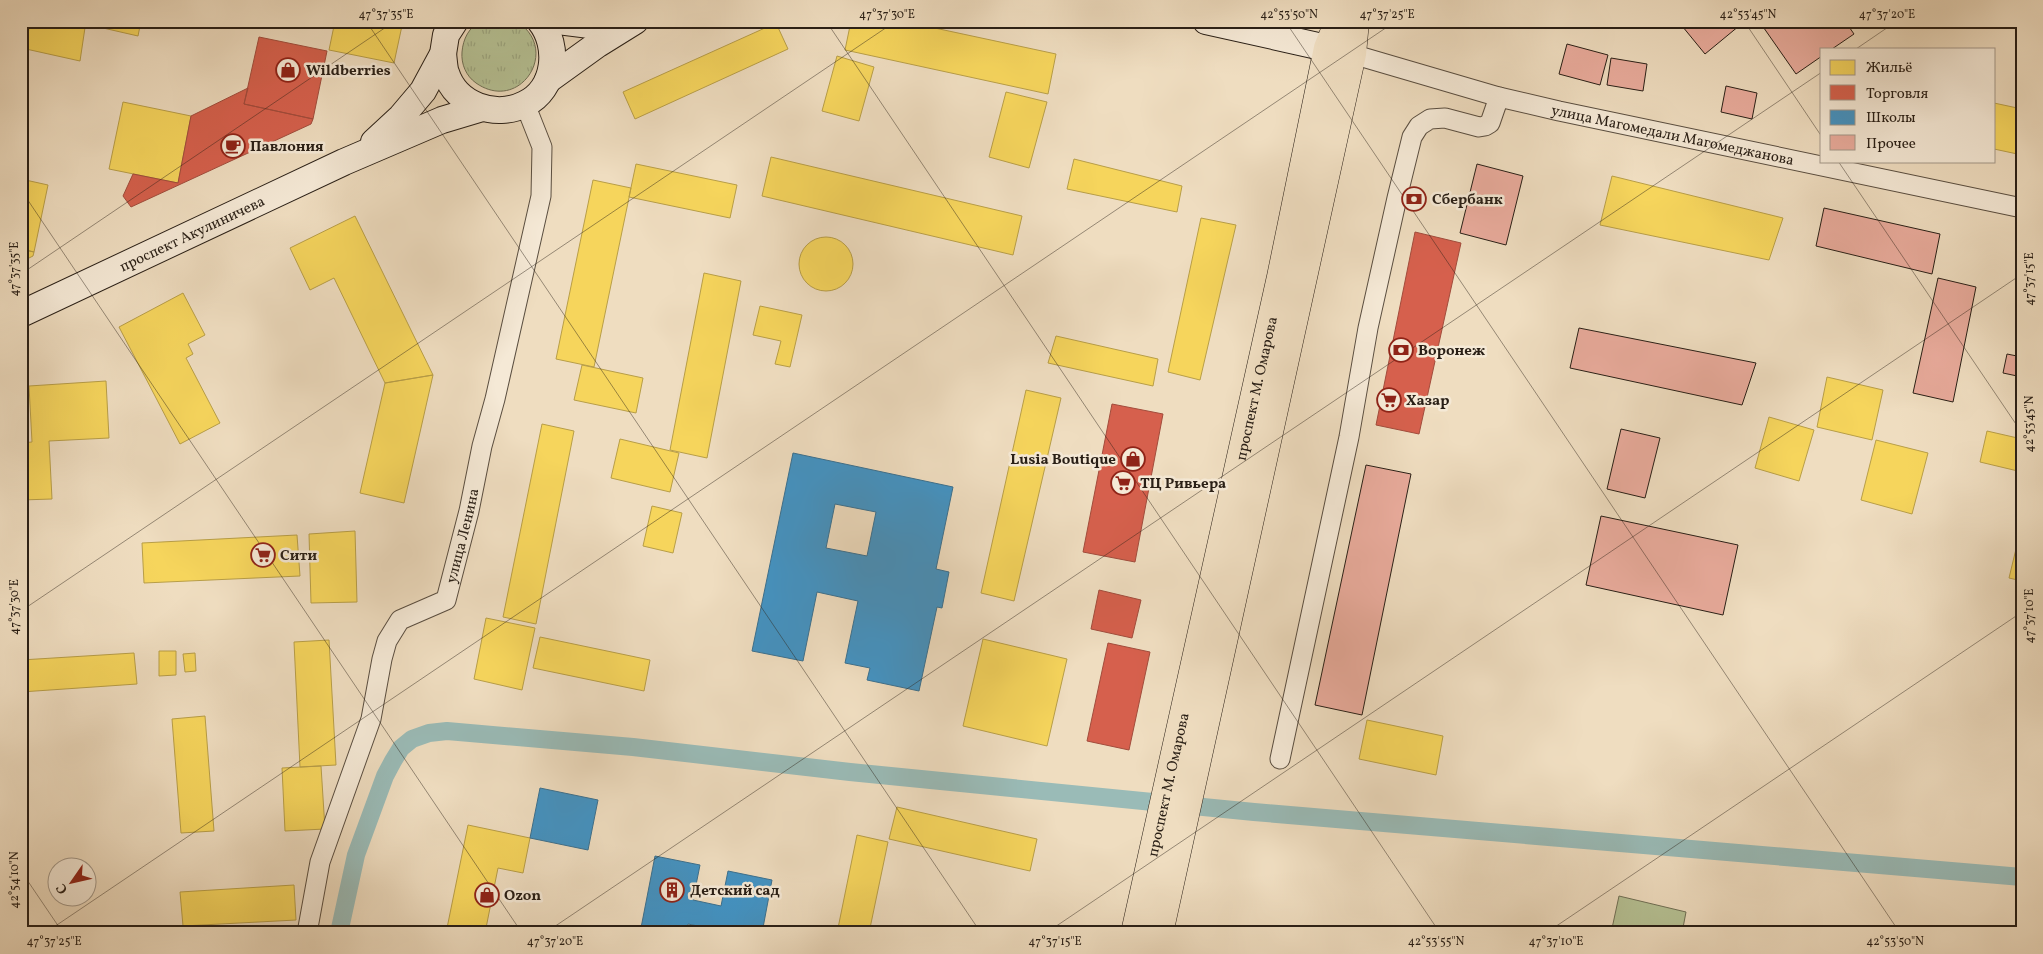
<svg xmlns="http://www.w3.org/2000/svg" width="2043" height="954" font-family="Vollkorn,serif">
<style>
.grass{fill:url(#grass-tufts);stroke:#707056}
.pitch{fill:#b6c295;stroke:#707056}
.homes{fill:#f6d55c;stroke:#b89e47}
.shops{fill:#d6604d;stroke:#a24c3c}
.schools{fill:#4393c3;stroke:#3b708f;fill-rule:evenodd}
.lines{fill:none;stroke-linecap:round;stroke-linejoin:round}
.canal{stroke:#9abbb7;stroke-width:18}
.building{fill:#e9ab9c;stroke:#291f16}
.minor-casing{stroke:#5a4e40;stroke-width:21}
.secondary-casing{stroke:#291f16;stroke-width:28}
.primary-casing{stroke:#291f16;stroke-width:29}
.minor{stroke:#f5e9d6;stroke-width:19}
.secondary{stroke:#f5e9d6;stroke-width:26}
.primary{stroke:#efddc0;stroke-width:28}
.ticks{fill:none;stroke:#291f16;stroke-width:1;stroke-opacity:0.45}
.labels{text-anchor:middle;stroke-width:5;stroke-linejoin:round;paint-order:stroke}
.poi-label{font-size:15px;font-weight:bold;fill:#291f16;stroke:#f5e9d6;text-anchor:start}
.street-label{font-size:15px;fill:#291f16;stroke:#f5e9d6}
.neatline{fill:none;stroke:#291f16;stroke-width:2}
.ticks-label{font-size:12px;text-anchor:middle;fill:#291f16}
</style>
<defs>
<pattern id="grass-tufts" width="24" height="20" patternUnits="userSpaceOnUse" patternTransform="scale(1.25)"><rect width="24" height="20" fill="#b6c295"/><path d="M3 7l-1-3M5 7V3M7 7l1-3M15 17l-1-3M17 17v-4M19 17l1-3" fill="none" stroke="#9ca680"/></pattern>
</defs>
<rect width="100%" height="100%" fill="#efddc0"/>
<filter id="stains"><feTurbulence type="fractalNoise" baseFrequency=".004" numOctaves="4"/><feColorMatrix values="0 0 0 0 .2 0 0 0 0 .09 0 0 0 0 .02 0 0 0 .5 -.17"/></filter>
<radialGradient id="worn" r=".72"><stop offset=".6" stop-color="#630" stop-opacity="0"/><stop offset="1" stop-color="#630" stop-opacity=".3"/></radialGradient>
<!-- grass -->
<path class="grass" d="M481,21H516C562,49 520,114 476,83C466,76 461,64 462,52C463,39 469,27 481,21Z"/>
<!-- pitch -->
<path class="pitch" d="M1619,896L1686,912L1682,933H1611Z"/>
<!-- homes -->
<path class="homes" d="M30,21H86L80,61L26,49Z
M91,21H141L138,36L90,25Z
M335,21H403L394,63L329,50Z
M851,21H902L1056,54L1048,94L845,50Z
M776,23L788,49L635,119L623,92Z
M837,56L874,67L859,121L822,111Z
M1006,92L1047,102L1029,168L989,157Z
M123,102L191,116L178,183L109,169Z
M1994,103L2022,109V155L1994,149Z
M771,157L1022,216L1013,255L762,196Z
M1074,159L1182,186L1177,212L1067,189Z
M636,164L737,185L730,218L629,197Z
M1612,176L1783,218L1769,260L1600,225Z
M21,179L48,185L34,252L21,249Z
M593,180L631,188L594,367L556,359Z
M355,216L433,375L385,383L334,278L310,290L290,248Z
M1201,218L1236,225L1200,380L1168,372Z
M799 264a27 27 0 1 1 54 0a27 27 0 1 1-54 0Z
M21,249L34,252L33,256L21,262Z
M704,273L741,281L707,458L670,450Z
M183,293L205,335L188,344L193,354L186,358L220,423L180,444L119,327Z
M760,306L802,315L790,367L775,364L781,341L753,335Z
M1056,336L1158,359L1153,386L1048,363Z
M582,365L643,378L636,413L574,400Z
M433,375L404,503L360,493L385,383Z
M1827,377L1883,390L1872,440L1817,427Z
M106,381L109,438L49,441L52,499L21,500V443L32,442L29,386Z
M1026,390L1061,398L1014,601L981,593Z
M1769,417L1814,430L1799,481L1755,468Z
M542,424L574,431L536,624L503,617Z
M1987,431L2022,439V472L1980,462Z
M620,439L679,453L670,492L611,478Z
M1876,440L1928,453L1912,514L1861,500Z
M652,506L682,513L673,553L643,546Z
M2022,524V581L2009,578Z
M355,531L357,602L311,603L309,534Z
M297,535L300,576L144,583L142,543Z
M486,618L535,628L522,690L474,679Z
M540,637L650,660L644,691L533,668Z
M983,639L1067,659L1047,746L963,726Z
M329,640L336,765L300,767L294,642Z
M159,651H176V675L159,676Z
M134,653L137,684L21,692V660Z
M195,653L196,671L185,672L183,654Z
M205,716L214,831L181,833L172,719Z
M1367,720L1443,736L1436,775L1359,759Z
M321,766L325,829L285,831L282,768Z
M897,807L1037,839L1030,871L889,839Z
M468,825L530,838L523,873L498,868L485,933H446Z
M857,835L888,842L869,933H837Z
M294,885L296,920L183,926L180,892Z"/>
<!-- shops -->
<path class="shops" d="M259,37L327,51L313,119L244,104Z
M248,88L244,104L313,119L311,124L131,207L123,196L133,174L178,183L191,116Z
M1415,232L1461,243L1419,434L1376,425Z
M1112,404L1163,414L1135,562L1083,552Z
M1099,590L1141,600L1132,638L1091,629Z
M1108,643L1150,652L1129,750L1087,741Z"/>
<!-- schools -->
<path class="schools" d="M793,453L953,487L936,569L949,572L942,608L937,607L919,691L867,680L870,668L845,663L858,601L817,592L803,661L752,651ZM835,504L876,512L867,556L826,548Z
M540,788L598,800L588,850L530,838Z
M655,856L700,865L693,900L721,906L728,871L772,880L762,933H718V930L688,924L686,933H640Z"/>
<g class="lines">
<!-- canal -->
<path class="canal" d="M339,933L356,855L385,776L393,761L401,748L412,739L429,733L447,731L633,747L850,772L1254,812L2022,877"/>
</g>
<!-- building -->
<path class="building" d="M1678,21H1745L1705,54Z
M1759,21H1845L1854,34L1832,49H1822V56L1796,74Z
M1567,44L1608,55L1600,85L1559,74Z
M1611,58L1647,64L1643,91L1607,85Z
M1726,86L1757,93L1752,119L1721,112Z
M1477,164L1523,176L1506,245L1460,233Z
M1824,208L1940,234L1932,274L1816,246Z
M1938,278L1976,287L1953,402L1913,393Z
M1579,328L1756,363L1742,405L1570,368Z
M2007,354L2022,357V377L2003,373Z
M1621,429L1660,438L1645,498L1607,489Z
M1366,465L1411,474L1362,715L1315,705Z
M1601,516L1738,545L1723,615L1586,585Z"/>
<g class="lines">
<!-- minor casing -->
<g class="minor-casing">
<g id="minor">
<path id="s1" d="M1352,54L1499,97L1559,111L2022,208"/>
<path d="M1280,759L1349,437L1368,328L1397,198L1412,137L1419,126L1430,119L1445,118L1479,127L1485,126L1490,123L1499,97"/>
<path id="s2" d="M307,933L320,862L371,719L382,659L387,641L400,620L446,600L469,511L482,446L495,399L541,196L542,147L525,104"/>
</g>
</g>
<!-- secondary casing -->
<g class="secondary-casing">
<g id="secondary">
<path d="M558,21L590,25L630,23"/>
<path d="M1206,21L1349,53"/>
<path d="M443,54C444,60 444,68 446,73C456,105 495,119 525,104C556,89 560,46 540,21"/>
<path d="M548,80L598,44L635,21"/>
<path d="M374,142L401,117L423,91L443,54L446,35L455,21"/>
<path id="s3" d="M21,314L344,162L442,120L482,108"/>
</g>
</g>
<!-- primary casing -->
<g class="primary-casing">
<g id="primary">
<path id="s4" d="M1135,933L1281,277L1328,48L1339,21"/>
<path d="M1159,933L1352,54L1355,21"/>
</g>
</g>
<!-- minor -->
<use href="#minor" class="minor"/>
<!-- secondary -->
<use href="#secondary" class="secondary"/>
<!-- primary -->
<use href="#primary" class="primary"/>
</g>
<!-- ticks -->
<path class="ticks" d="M366,21L981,933M826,21L1440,933M1285,21L1900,933M1744,21L1822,137M1856,49L1897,21M1838,161L2022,433M21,190L522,933M21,274L395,21M21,611L896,21M21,871L63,933M45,933L1396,21M545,933L1822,72M1046,933L2022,274M1546,933L2022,612"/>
<!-- icons -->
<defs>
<g id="shop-ring" transform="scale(1.25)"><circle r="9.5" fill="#f5e9d6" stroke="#8f2418" stroke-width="1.5"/><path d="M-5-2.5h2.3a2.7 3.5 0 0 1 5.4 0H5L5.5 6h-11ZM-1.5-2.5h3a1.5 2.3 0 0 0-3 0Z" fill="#8f2418"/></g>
<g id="cafe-ring" transform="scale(1.25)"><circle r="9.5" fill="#f5e9d6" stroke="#8f2418" stroke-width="1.5"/><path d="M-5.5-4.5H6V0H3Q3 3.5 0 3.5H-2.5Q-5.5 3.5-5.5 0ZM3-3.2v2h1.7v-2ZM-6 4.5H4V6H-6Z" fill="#8f2418"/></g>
<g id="bank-ring" transform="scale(1.25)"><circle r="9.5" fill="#f5e9d6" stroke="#8f2418" stroke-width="1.5"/><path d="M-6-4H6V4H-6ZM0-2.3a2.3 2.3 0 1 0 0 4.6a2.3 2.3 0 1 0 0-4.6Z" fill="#8f2418"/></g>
<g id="supermarket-ring" transform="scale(1.25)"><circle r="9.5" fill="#f5e9d6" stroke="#8f2418" stroke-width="1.5"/><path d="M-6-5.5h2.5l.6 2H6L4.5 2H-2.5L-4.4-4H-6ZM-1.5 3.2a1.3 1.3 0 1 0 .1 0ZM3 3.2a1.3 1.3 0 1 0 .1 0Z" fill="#8f2418"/></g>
<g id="building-ring" transform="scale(1.25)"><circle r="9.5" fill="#f5e9d6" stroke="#8f2418" stroke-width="1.5"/><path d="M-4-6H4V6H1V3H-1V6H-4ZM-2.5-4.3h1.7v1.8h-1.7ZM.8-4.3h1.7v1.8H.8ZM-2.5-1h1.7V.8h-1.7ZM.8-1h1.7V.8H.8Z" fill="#8f2418"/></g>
</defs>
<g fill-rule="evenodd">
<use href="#shop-ring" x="288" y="70"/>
<use href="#cafe-ring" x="233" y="146"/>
<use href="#bank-ring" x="1414" y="199"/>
<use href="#bank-ring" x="1401" y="350"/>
<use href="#supermarket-ring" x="1389" y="400"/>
<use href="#shop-ring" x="1133" y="459"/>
<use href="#supermarket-ring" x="1123" y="483"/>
<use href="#supermarket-ring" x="263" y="555"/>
<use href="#building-ring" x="672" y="890"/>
<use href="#shop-ring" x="487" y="895"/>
</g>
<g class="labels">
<!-- poi labels -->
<g class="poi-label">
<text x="306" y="75">Wildberries</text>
<text x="250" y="151">Павлония</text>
<text x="1432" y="204">Сбербанк</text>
<text x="1418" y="355">Воронеж</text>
<text x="1406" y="405">Хазар</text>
<text x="1116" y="464" text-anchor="end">Lusia Boutique</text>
<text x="1140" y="488">ТЦ Ривьера</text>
<text x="280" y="560">Сити</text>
<text x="690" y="895">Детский сад</text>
<text x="504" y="900">Ozon</text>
</g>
<!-- street labels -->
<g class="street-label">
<text dy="5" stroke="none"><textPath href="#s1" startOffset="331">улица Магомедали Магомеджановa</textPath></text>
<text dy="5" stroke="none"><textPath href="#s3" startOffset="189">проспект Акулиничева</textPath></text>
<text dy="5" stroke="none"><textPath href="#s4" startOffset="558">проспект М. Омарова</textPath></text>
<text dy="5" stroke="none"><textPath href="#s2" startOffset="445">улица Ленина</textPath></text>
<text dy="5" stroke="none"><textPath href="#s4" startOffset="152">проспект М. Омарова</textPath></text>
</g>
</g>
<!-- margin -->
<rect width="2043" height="954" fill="none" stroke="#efddc0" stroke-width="55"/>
<!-- legend -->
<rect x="1820" y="48" width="175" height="115" fill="#f5e9d6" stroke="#a39889"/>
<rect x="1830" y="60" width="25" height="15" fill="#f6d55c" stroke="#a39889"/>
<text x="1866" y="72" font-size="15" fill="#291f16">Жильё</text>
<rect x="1830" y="85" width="25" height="15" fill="#d6604d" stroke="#a39889"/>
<text x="1866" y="98" font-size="15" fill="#291f16">Торговля</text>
<rect x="1830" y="110" width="25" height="15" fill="#4393c3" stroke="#a39889"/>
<text x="1866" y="122" font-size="15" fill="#291f16">Школы</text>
<rect x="1830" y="135" width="25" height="15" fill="#e9ab9c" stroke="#a39889"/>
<text x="1866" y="148" font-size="15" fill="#291f16">Прочее</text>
<!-- north arrow -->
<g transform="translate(72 882) rotate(236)"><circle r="24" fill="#f5e9d6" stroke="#a39889"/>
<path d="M0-4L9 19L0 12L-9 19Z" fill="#8f2418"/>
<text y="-8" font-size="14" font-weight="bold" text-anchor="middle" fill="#291f16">С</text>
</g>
<rect x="28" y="28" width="1988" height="898" class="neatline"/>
<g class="ticks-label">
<text x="386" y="18">47°37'35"E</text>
<text x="887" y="18">47°37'30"E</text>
<text x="1289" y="18">42°53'50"N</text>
<text x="1387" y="18">47°37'25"E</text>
<text x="1748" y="18">42°53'45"N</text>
<text x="1887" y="18">47°37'20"E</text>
<text transform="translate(14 269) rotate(-90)" y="4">47°37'35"E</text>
<text transform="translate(2029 279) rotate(-90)" y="4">47°37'15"E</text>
<text transform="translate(2029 424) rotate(-90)" y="4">42°53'45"N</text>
<text transform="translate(14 607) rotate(-90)" y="4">47°37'30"E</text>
<text transform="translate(2029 616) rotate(-90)" y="4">47°37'10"E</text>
<text transform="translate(14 880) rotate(-90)" y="4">42°54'10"N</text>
<text x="54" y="945">47°37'25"E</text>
<text x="555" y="945">47°37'20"E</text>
<text x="1055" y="945">47°37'15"E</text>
<text x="1436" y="945">42°53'55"N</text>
<text x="1556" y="945">47°37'10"E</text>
<text x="1895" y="945">42°53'50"N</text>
</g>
<rect width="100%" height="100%" filter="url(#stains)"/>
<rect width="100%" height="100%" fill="url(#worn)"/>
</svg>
